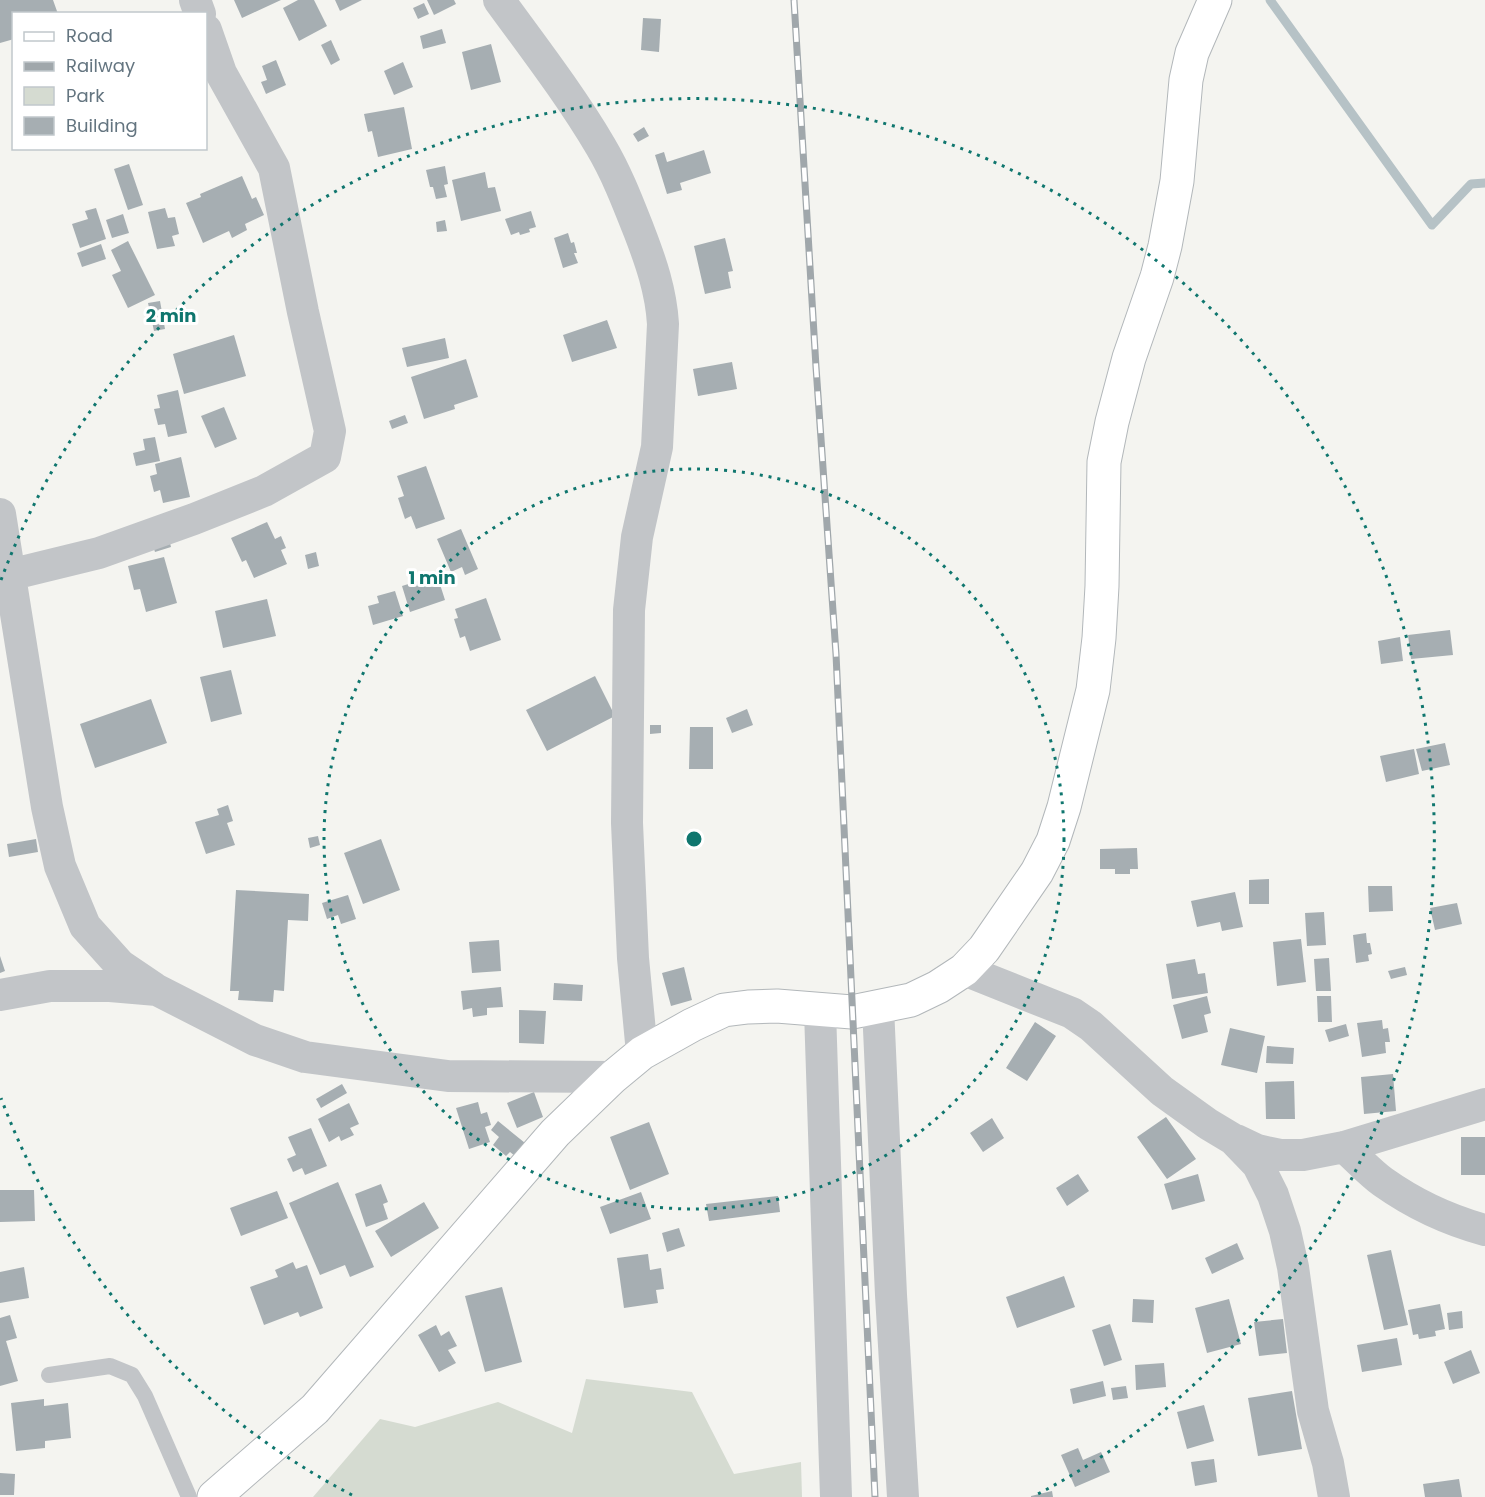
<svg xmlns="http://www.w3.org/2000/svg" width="1485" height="1497" font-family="Poppins,sans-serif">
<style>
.green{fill:#d5dbd1}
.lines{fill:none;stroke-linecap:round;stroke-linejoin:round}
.stream{stroke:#b6c2c6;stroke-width:9}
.building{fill:#a6aeb2}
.secondary-casing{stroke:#b2b7ba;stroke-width:35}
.lane{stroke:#c2c5c8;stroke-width:16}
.street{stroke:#c2c5c8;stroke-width:32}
.secondary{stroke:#fff;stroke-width:33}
.rail-casing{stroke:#a0a7ab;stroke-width:7}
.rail{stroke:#fff;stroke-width:4.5;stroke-dasharray:14;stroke-linecap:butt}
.ring{fill:none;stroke:#0f766e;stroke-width:3;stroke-dasharray:3 6}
.centre{fill:#0f766e;stroke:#fff;stroke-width:3}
.ring-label{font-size:18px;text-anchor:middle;font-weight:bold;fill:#0f766e;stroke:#fff;stroke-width:6;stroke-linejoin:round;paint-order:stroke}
</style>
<rect width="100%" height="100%" fill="#f4f4f0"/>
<!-- green -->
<path class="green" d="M586,1379L692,1392L734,1474L801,1462L802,1497H313L380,1419L415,1427L498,1402L572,1433Z"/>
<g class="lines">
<!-- stream -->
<path class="stream" d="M1270,0L1432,225L1471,184L1485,183"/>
</g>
<!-- building -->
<path class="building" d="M0,0H53L58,14H14V39L0,43Z
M234,0H281L242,18Z
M298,0H314L327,26L299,41L283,8Z
M335,0H362L340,11Z
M427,0H454L456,4L434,15Z
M424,3L429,14L418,19L413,8Z
M643,18L661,19L659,52L641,50Z
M442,29L446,43L423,49L420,36Z
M331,40L340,60L331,65L321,45Z
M491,44L501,82L471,90L462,52Z
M276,60L286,85L266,94L261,82L267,80L262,66Z
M403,62L413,87L394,95L384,71Z
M404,107L412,149L378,157L372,131L368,132L364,114Z
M644,127L649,136L638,142L633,134Z
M704,150L711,173L680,183L682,190L667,194L655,155L664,152L667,162Z
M129,164L143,205L128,210L114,169Z
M445,166L448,184L444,185L447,197L436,199L433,187H430L426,170Z
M485,172L488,188L495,187L501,211L461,221L452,180Z
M242,176L252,199L256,197L264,215L245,224L247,230L232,238L229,231L203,243L186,203L201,197L200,194Z
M96,208L106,239L80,248L72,224L88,219L85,211Z
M165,208L168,218L175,217L179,234L172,236L175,246L157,249L148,212Z
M531,211L536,227L529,229L530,232L520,235L519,232L511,235L505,219Z
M123,214L129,233L112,238L106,220Z
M445,220L447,231L437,232L436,222Z
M568,233L571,243L574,242L577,253H574L578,263L563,268L554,238Z
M725,238L733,271L728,272L731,288L705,294L694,246Z
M128,241L155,295L128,308L112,275L121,271L111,250Z
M101,244L106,259L82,267L77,253Z
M160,301L165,329L154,331L148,303Z
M607,320L617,348L572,362L563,335Z
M234,335L246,376L184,394L173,354Z
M445,338L449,358L407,367L402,348Z
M466,359L478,397L454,405L455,409L424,419L411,377Z
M732,362L737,389L698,396L693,369Z
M178,390L187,433L168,437L165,424L158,425L154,409L160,408L157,395Z
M224,407L237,439L215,448L201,416Z
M405,415L408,423L392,429L389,421Z
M155,437L160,461L136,466L133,453L145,450L143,439Z
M181,457L190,497L163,503L160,490L154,492L150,476L157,474L155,464Z
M426,466L445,519L416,529L411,516L405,519L398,498L404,496L397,476Z
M267,522L275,539L281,536L286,548L281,550L287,564L254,578L246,560L242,562L231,538Z
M461,529L478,569L465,575L462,567L451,572L437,539Z
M169,539L171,547L155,552L152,543Z
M316,552L319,566L308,569L305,555Z
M164,557L177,603L146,612L140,589L134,590L128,566Z
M437,575L445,600L410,612L402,586Z
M395,591L403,616L373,625L368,606L379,603L377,596Z
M486,598L501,640L470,651L465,636L460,638L454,619L458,618L455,609Z
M267,599L276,636L223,648L215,611Z
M1450,630L1453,655L1411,659L1408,635Z
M1400,637L1403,661L1381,664L1378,641Z
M231,670L242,714L211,722L200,677Z
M595,676L615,716L547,751L526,710Z
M151,699L167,743L95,768L80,724Z
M747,709L753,725L732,733L726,718Z
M650,725H661V733L650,734Z
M690,727H713V769H689Z
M1445,743L1450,765L1422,771L1416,749Z
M1414,749L1419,774L1386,782L1380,756Z
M228,805L233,821L227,823L235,845L206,854L195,822L219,815L217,809Z
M318,836L320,845L310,848L308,838Z
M36,839L38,852L9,857L7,844Z
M381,839L400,890L363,904L344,853Z
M1137,848L1138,869H1130V874H1115V869H1100V849Z
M1269,879V904H1249V880Z
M1368,886H1392L1393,911L1369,912Z
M236,890L309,894L308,921L288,920L284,991L274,990L273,1002L238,1000L239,991H230Z
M1235,892L1243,927L1222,931L1220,922L1197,927L1191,901Z
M348,895L356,919L341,924L338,915L327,919L322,903Z
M1457,903L1462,924L1435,930L1430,908Z
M1324,912L1326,945L1307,946L1305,913Z
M1366,933L1367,943H1370L1372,954L1368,955L1369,961L1356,963L1353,935Z
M1301,939L1306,982L1277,986L1273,942Z
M499,940L501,971L472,973L469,942Z
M0,956L5,971L0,973Z
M1329,958L1331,991H1316L1314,959Z
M1195,959L1198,974L1205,973L1208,993L1172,999L1166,964Z
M684,967L692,1000L671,1006L662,973Z
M1405,967L1407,975L1391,979L1388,971Z
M554,983L583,985L582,1001L553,1000Z
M501,987L503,1007L487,1008V1015L473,1017L472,1008L463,1010L461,991Z
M1207,996L1211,1013L1204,1015L1208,1032L1182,1039L1173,1005Z
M1317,996H1331L1332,1022H1318Z
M519,1010L546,1011L544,1044L519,1043Z
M1382,1020L1383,1029L1388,1028L1390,1042H1385L1386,1053L1362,1057L1357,1023Z
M1035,1022L1056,1036L1027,1081L1006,1068Z
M1346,1024L1349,1036L1329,1042L1325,1030Z
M1230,1028L1265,1036L1257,1073L1221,1065Z
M1267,1046L1294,1048L1293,1064L1266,1063Z
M1393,1074L1396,1111L1364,1114L1361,1077Z
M1294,1081L1295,1119H1266L1265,1082Z
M342,1084L347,1093L321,1108L316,1099Z
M534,1092L543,1117L517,1128L507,1103Z
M478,1102L481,1114L487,1112L491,1125L485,1127L490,1142L469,1149L456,1108Z
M349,1103L359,1124L350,1128L354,1135L341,1141L339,1136L329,1142L318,1119Z
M1166,1117L1196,1159L1167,1179L1137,1137Z
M992,1118L1004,1138L983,1152L970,1133Z
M498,1121L525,1143L515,1156L510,1152L506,1156L493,1145L499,1137L491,1130Z
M649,1122L669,1174L630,1190L610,1137Z
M311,1128L327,1166L305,1175L302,1168L293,1172L287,1159L296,1155L288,1137Z
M1461,1137H1485V1175H1461Z
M1078,1174L1089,1191L1067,1206L1056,1188Z
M1198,1174L1205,1201L1172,1210L1164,1184Z
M338,1182L374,1267L350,1277L345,1265L320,1275L289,1203Z
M381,1184L388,1202L383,1204L388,1219L366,1227L355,1194Z
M0,1190H34L35,1221L0,1222Z
M277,1191L288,1218L241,1236L230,1208Z
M641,1192L651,1219L610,1234L600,1207Z
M778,1196L780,1212L709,1221L706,1204Z
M424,1202L439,1228L391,1257L375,1231Z
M679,1228L685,1246L667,1252L662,1233Z
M1237,1243L1244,1259L1212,1274L1205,1258Z
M1391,1250L1408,1325L1384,1330L1367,1255Z
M648,1254L650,1270L661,1268L664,1289L656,1290L658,1303L624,1308L617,1258Z
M293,1262L296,1269L307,1265L323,1308L300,1317L298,1312L264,1325L250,1287L278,1277L275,1270Z
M24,1267L29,1298L0,1303V1272Z
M1064,1276L1075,1307L1017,1328L1006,1297Z
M502,1287L522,1362L485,1372L465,1296Z
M1133,1299L1154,1300L1153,1323L1132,1322Z
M1229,1299L1241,1344L1207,1353L1195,1308Z
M1440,1304L1445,1329L1435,1331L1436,1336L1419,1339L1418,1334L1413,1335L1408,1310Z
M1462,1311L1463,1328L1449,1330L1447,1313Z
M10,1315L17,1338L6,1341L18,1381L0,1386V1318Z
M1283,1319L1287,1353L1259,1356L1254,1322Z
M1110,1324L1122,1360L1104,1366L1092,1330Z
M436,1325L441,1336L449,1331L457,1346L448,1350L456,1363L439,1372L418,1335Z
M1397,1338L1402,1365L1362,1372L1357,1345Z
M1471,1350L1480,1373L1453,1384L1444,1362Z
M1164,1363L1166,1387L1136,1390L1135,1365Z
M1103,1381L1106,1396L1073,1404L1070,1389Z
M1126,1386L1128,1398L1113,1400L1111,1388Z
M1292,1391L1302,1449L1258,1456L1248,1398Z
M44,1399V1406L68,1403L71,1438L45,1441V1448L16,1451L11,1403Z
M1204,1405L1214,1441L1187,1449L1177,1412Z
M1078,1448L1083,1460L1101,1452L1110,1472L1075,1487L1061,1455Z
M1214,1459L1217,1482L1195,1486L1191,1462Z
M0,1473L15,1474L14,1495H0Z
M1459,1479L1462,1497H1425L1423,1484Z
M1052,1491L1053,1497H1031V1496Z"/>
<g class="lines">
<!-- secondary casing -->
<g class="secondary-casing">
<path id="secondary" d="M214,1497L315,1409L555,1133L613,1077L642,1053L692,1025L724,1010L748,1007L777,1006L852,1012L911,1000L938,987L964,970L984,949L1037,872L1053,841L1064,807L1093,690L1099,638L1102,586L1104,462L1112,422L1129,358L1157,277L1165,246L1177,181L1186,80L1192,53L1215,0"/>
</g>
<!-- lane -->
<path class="lane" d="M49,1375L110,1366L132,1375L145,1396L189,1497"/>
<!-- street -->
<path class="street" d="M195,0L200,14
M499,0C534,48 571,96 601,147C617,174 628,203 639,231C651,262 661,291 663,324L657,447L637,537L629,610L627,823L633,958L642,1053
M0,514L47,807L60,866L85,926L120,965L154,988
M9,575L99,553L194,519L264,491L325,457L330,431L303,312L274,168L221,73L206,30
M964,970L1072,1013L1091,1026L1162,1091L1208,1124L1233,1139L1258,1165L1273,1195L1285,1231L1293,1267L1313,1411L1328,1463L1334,1497
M0,995L50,986H110L157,990L255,1040L305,1057L448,1076L613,1077
M878,1007L891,1295L903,1497
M820,1011L836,1497
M1236,1140L1257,1150L1280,1155H1303L1344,1147L1485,1104
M1344,1147C1357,1158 1369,1172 1383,1182C1414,1204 1448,1220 1485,1230"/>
<!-- secondary -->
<use href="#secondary" class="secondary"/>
<!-- rail casing -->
<g class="rail-casing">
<path id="rail" d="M794,0L816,367L836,654L875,1497"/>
</g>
<!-- rail -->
<use href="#rail" class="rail"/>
</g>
<!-- distance rings -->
<g class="ring">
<circle cx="694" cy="839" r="370"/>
<path d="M352 1495A740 740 0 0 1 1 1098M1 580A740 740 0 1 1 1036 1495"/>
</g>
<circle cx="694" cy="839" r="9" class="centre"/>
<g class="ring-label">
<text x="171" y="322">2 min</text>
<text x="432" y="584">1 min</text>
</g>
<!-- legend -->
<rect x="12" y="12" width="195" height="138" fill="#ffffff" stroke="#c1c8cc" stroke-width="1.5"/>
<rect x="24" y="32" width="30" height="9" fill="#ffffff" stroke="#c1c8cc" stroke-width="1.5"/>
<text x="66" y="42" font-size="18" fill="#647580">Road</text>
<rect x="24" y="62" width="30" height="9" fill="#a0a7ab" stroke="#c1c8cc" stroke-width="1.5"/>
<text x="66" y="72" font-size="18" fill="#647580">Railway</text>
<rect x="24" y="87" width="30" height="18" fill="#d5dbd1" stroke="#c1c8cc" stroke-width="1.5"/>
<text x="66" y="102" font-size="18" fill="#647580">Park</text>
<rect x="24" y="117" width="30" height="18" fill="#a6aeb2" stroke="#c1c8cc" stroke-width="1.5"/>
<text x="66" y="132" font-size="18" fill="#647580">Building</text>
</svg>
